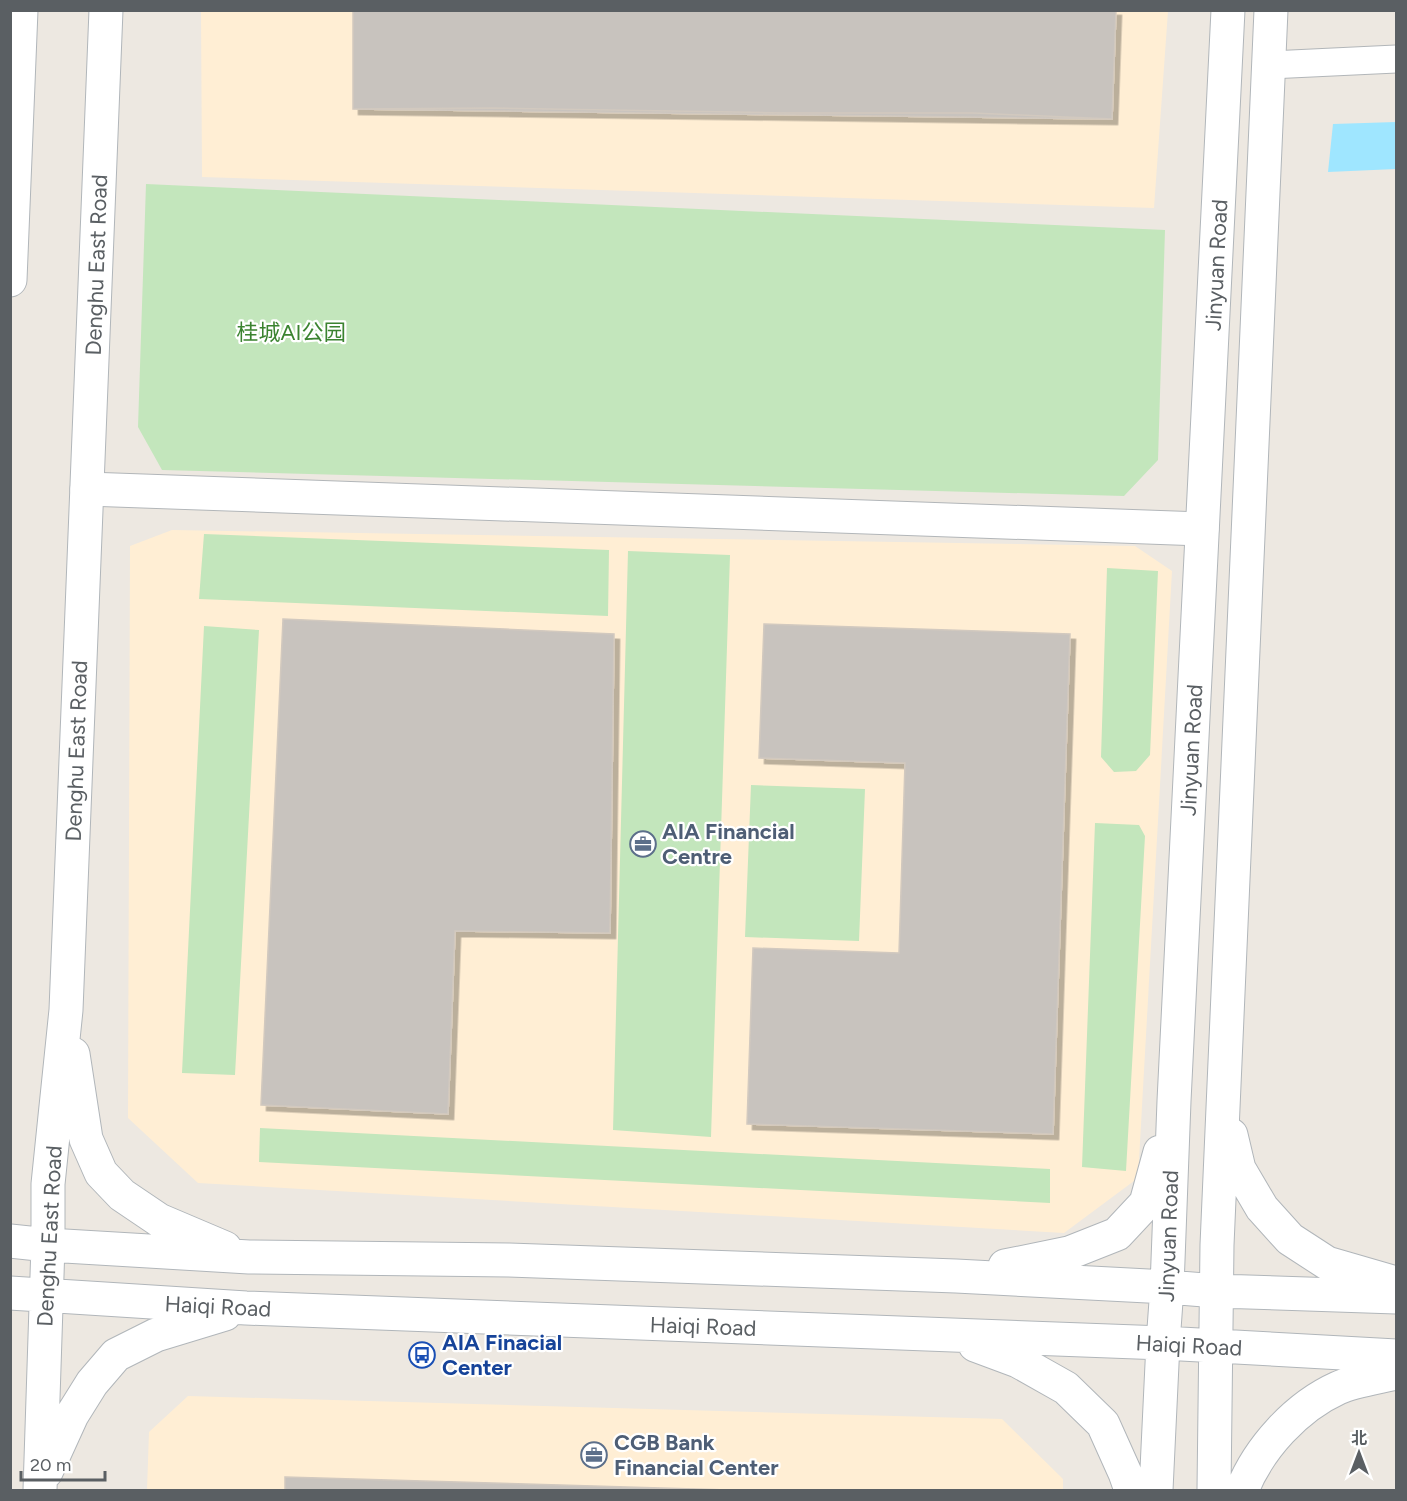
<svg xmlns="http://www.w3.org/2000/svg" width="1407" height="1501" font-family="Figtree,'Noto Sans SC',sans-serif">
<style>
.commercial{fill:#ffeed4}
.green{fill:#c3e6bc}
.water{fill:#9fe6ff}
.building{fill:#c8c3be;stroke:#d2c9bf;stroke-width:1.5;filter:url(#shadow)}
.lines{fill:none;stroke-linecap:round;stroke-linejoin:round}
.minor-casing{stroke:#b2b6b9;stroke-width:29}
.tertiary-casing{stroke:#b2b6b9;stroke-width:35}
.secondary-casing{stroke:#b1b6ba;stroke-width:35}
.minor{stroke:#fff;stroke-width:27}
.tertiary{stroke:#fff;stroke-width:33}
.secondary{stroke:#fff;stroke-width:33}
.labels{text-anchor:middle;stroke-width:4.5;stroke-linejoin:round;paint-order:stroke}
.street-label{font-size:22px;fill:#5a5f63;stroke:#fff}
.park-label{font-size:22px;fill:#3b8330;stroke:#fff}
.service-label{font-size:22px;font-weight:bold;fill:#4e5e75;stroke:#fff;text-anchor:start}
.transit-label{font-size:22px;font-weight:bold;fill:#164399;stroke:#fff;text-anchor:start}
</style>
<defs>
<filter id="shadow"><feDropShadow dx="5.5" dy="5.5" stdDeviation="0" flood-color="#0004"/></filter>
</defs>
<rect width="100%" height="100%" fill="#ede8e1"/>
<!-- commercial -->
<path class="commercial" d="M201,11H1168L1154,208L202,177Z
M172,530L1135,546L1172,571L1138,1178L1064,1233L198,1183L128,1118L130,546Z
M188,1396L1002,1419L1063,1479V1490H147L149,1432Z"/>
<!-- green -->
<path class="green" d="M146,184L1165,230L1158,460L1124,496L162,470L138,427Z
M204,534L609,550L608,616L199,599Z
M628,551L730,555L711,1137L613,1130Z
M1107,568L1158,571L1150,755L1136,771L1114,772L1101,757Z
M204,626L259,630L235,1075L182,1073Z
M751,785L865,789L859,941L745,937Z
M1095,823L1139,825L1145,836L1126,1171L1082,1167Z
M260,1128L1050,1169V1203L259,1162Z"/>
<!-- water -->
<path class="water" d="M1396,122V169L1328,172L1333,124Z"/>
<!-- building -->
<path class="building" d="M353,10H1116L1112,119L973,113H787L492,108L353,109Z
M353,10H1116L1112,119L353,109Z
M283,619L614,634L610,933L455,931L448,1114L261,1105Z
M764,624L1070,634L1053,1134L747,1124L753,948L899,953L905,763L759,758Z
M285,1477L729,1490H285Z"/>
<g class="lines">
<!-- minor casing -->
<g class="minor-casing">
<path id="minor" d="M1269,65L1396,59"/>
</g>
<!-- tertiary casing -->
<g class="tertiary-casing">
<path id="tertiary" d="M87,489L1202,529"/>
</g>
<!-- secondary casing -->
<g class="secondary-casing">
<path id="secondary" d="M10,280L21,10
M73,1054L86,1139L101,1173L122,1195L159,1220L225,1248
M1231,1135L1239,1169L1262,1208L1290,1239L1327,1263L1396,1283
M10,1241L48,1245L249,1257L509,1260L956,1276L1167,1287L1217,1291L1396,1297
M1005,1266L1069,1253L1117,1234L1146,1203L1160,1152
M10,1293L246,1308L1163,1343L1396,1356
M975,1345L1018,1361L1066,1388L1103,1424L1125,1473L1131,1490
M46,1472L72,1415L92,1383L116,1355L156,1335L225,1314
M40,1490L48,1245V1184L66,1010L106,10
M1156,1490L1163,1343L1167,1287L1174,1101L1228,10
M1214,1490L1217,1245L1271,10
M1242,1490C1259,1448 1296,1407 1338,1388C1353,1381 1380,1377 1396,1373"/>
</g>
<!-- minor -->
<use href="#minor" class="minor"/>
<!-- tertiary -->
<use href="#tertiary" class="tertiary"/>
<!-- secondary -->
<use href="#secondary" class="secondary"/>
</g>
<!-- icons -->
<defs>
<g id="office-ring" transform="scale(1.35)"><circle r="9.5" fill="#fff" stroke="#5c6f8a" stroke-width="1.5"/><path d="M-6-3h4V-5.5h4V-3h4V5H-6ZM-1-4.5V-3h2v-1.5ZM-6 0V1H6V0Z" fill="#5c6f8a"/></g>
<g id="bus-ring" transform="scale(1.35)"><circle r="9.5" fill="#fff" stroke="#1a4fb4" stroke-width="1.5"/><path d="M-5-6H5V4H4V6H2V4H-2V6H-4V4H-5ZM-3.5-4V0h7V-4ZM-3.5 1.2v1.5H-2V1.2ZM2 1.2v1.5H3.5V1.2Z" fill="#1a4fb4"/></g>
</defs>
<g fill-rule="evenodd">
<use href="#office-ring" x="643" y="844"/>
<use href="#bus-ring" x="422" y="1355"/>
<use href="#office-ring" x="594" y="1455"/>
</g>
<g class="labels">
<!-- street labels -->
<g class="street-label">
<text transform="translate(96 265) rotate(-88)" y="8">Denghu East Road</text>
<text transform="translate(1216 265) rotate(-87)" y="8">Jinyuan Road</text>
<text transform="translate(1191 750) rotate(-87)" y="8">Jinyuan Road</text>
<text transform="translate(76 751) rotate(-88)" y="8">Denghu East Road</text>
<text transform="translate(49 1236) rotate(-87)" y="8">Denghu East Road</text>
<text transform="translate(1168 1236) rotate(-88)" y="8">Jinyuan Road</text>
<text transform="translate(218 1306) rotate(3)" y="8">Haiqi Road</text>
<text transform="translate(703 1326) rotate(2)" y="8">Haiqi Road</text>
<text transform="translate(1189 1345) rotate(3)" y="8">Haiqi Road</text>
</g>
<!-- park labels -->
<g class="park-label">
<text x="291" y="340">桂城AI公园</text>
</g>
<!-- service labels -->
<g class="service-label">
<text x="662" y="839">AIA Financial<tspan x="662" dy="25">Centre</tspan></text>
<text x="614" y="1450">CGB Bank<tspan x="614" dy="25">Financial Center</tspan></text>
</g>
<!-- transit labels -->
<g class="transit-label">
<text x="442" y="1350">AIA Finacial<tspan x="442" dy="25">Center</tspan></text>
</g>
</g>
<!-- border -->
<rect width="1407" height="1501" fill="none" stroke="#5a5f63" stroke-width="24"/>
<!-- north arrow -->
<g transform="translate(1359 1453)" stroke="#ffffff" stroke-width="4.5" paint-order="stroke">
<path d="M0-4.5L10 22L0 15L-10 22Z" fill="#5a5f63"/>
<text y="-9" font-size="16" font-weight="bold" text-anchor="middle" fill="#5a5f63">北</text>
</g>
<!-- scale -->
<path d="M21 1471v9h84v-9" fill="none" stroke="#5a5f63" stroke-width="3"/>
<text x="30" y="1471" font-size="18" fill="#5a5f63" stroke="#ffffff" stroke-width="4.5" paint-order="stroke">20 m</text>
</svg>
